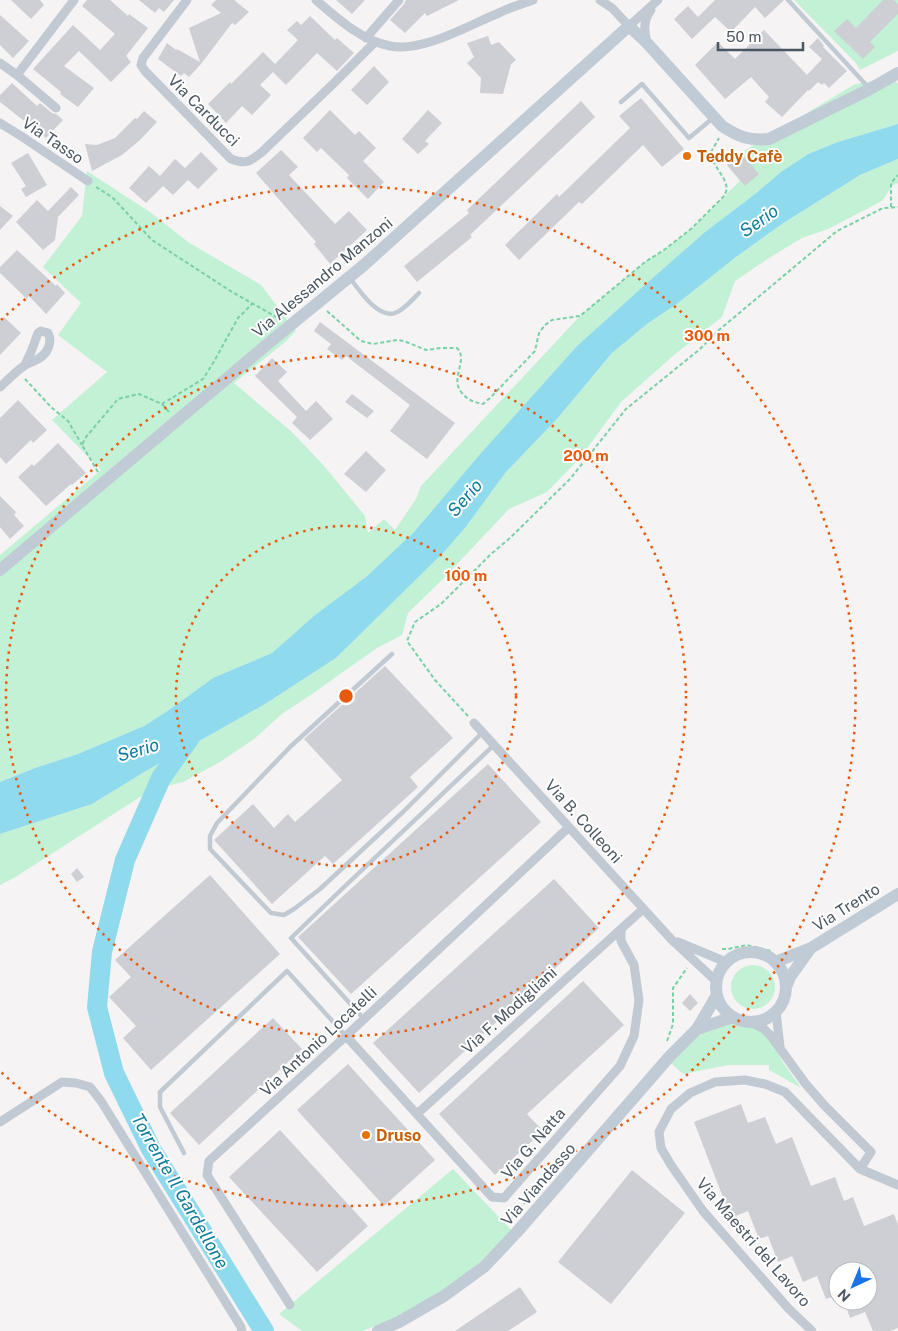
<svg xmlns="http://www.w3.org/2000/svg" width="898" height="1331" font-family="'Public Sans',sans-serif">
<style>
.green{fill:#c3f1d5}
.water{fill:#90daee}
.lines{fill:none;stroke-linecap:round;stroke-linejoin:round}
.river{stroke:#90daee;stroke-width:20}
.building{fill:#cdcfd5}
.path{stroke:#7ad0a6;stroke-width:2;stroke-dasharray:4 2.5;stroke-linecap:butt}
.lane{stroke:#c1cad2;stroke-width:4.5}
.street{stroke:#c1cad2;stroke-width:9}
.secondary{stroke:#c1cbd6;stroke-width:12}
.ring{fill:none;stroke:#e8590c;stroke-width:2.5;stroke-dasharray:2.5 5}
.food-dot{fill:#e8710a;stroke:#fff;stroke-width:2}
.labels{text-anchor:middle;stroke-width:4;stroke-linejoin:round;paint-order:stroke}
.street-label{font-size:16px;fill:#4a5661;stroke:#fff}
.food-label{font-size:16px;font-weight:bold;fill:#c56008;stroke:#fff;text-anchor:start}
.water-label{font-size:18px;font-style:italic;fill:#0c7c9b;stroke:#fff}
.centre{fill:#e8590c;stroke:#fff;stroke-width:2.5}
.ring-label{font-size:15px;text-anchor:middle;font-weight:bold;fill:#e8590c;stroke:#fff;stroke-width:4;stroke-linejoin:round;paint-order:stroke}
</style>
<rect width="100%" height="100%" fill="#f5f3f3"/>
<!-- green -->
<path class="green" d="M794,0H898V51L860,70L856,63Z
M893,78L898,84V124L838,142L808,154L781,172L755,194L705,232L648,282L577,346L481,453L414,532L366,577L315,615L272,653L213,678L169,710L144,726L78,754L35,768L0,782V555L101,470L52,420L107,372L58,335L81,303L43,267L82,216L87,171L150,212L188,242L261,285L296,331L284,343L234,383L292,432L326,468L365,516L368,533L384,519L395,530L416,499L421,486L580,316L645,262L664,250L692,228L740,181L727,165L741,153L855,84Z
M898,159V183L893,185L882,201L828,229L802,238L769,258L735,281L722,317L674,355L621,402L580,458L547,492L509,509L442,580L408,613L402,635L377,648L309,696L283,713L254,739L220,762L183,782L151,790L14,878L0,885V834L92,804L146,771L265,704L336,658L444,552L465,528L506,472L557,419L612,353L647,324L678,303L736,257L782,224L860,175Z
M731 987a22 22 0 1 1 44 0a22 22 0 1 1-44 0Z
M723,1023H736L757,1026L769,1035L782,1061L801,1088L769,1070V1065H728L683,1074L670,1062L685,1047L701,1034Z
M453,1169L514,1233L454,1285L389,1321L362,1331H302L279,1314Z"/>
<!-- water -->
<path class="water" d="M898,124V159L860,175L782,224L736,257L678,303L647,324L612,353L557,419L506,472L465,528L444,552L336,658L265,704L146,771L92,804L0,834V782L35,768L78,754L144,726L169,710L213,678L272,653L315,615L366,577L414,532L481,453L577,346L648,282L705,232L755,194L781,172L808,154L838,142Z"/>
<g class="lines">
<!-- river -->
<path class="river" d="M191,736L161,778L125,860L102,952L97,1007L114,1073L151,1149L264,1331"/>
</g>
<!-- building -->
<path class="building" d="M11,0H40L44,5L31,19Z
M87,0H110L128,16L129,14L148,28L126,56L131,62L111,82L79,51L64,66L94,88L78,107L60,94L61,92L33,69L73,25L100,50L115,34L82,6Z
M139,0H174L164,12L159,8L155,13Z
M216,0H234L249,12L235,25L232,23L201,64L189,77L184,73L181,76L158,59L167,43L176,50L177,49L200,62L189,28L221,13L211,5Z
M336,0H365L352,14Z
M406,0H459L427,16L425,13L405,33L390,20L404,4Z
M715,0H784L765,18L755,7L731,32L715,17L692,39L674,19L688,6L698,17Z
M883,0H894L898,4V14L870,42L875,47L863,59L834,31L847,19L856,28Z
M0,15L29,41L13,58L0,45Z
M310,16L335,40L337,38L354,53L337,71L317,53L286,85L273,72L260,85L271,95L252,115L242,106L226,123L208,104L230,82L231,84L263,52L275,64L298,40L287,30L297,21L301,25Z
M764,30L807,75L822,59L809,47L818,38L824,46L823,47L847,71L829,88L824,83L822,85L818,82L809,91L808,90L782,117L765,102L769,97L751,77L725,99L695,65L718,42L735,59Z
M488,36L491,45L499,42L516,60L511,64L503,94L480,93L481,78L467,63L474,57L467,43Z
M374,66L389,82L367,105L351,90Z
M12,83L37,106L40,103L52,113L56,114L63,120L46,138L0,102V95Z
M641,98L684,149L662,167L643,145L582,204L579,202L519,260L505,245L557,194L559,197L630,128L619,116Z
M581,101L595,117L470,235L472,237L417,282L404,266L469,213L467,210Z
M330,110L355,135L359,131L376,148L363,161L384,182L368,199L347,178L349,175L321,148L317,152L303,138Z
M428,110L442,123L425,141L429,144L418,154L402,139Z
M144,111L157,122L140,140L122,155L92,171L85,144L97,145L115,138L135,118L137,119Z
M281,150L298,167L289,175L335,224L349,211L367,230L330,264L314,244L316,242L256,173Z
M201,152L218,169L198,189L188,180L173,195L163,186L146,203L129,188L149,166L160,176L175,159L185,168Z
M28,153L47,185L26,197L21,189L26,186L11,163Z
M741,153L759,174L745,186L727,165Z
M71,187L79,195L58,217L55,240L43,250L16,222L37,200L48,211Z
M0,206L13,216L0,230Z
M17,250L56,286L57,284L65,293L46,314L29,296L27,299L0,273V267Z
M4,317L21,333L0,355V321Z
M320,322L455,423L427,459L390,431L410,405L346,356L342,360L327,349L331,344L314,331Z
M272,358L287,372L278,381L306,411L316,401L333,419L310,440L292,423L297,417L255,376Z
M352,394L374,411L367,418L345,402Z
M18,400L47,430L33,443L31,440L6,464L0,457V418Z
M58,443L86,473L72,485L71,484L46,506L18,477L32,464L34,466Z
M366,451L386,470L366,492L344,474Z
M0,496L16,512L14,515L24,526L10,539L0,527Z
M385,666L453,738L410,777L418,787L333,864L325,856L272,904L214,840L253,804L274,828L288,814L295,822L342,780L304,739Z
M488,764L541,822L351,994L298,937Z
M77,868L84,877L77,882L71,874Z
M210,875L280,954L151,1070L123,1038L136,1026L109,997L131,977L115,960Z
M554,879L599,928L419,1093L373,1043Z
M583,981L624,1025L527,1114L543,1131L495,1175L439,1114Z
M690,994L698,1003L690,1011L682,1003Z
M273,1018L302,1049L199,1145L170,1113Z
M348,1064L435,1160L384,1206L297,1110Z
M741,1104L748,1123L765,1117L776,1144L792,1137L811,1186L835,1177L844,1201L853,1197L864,1226L894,1214L898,1225V1328L890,1331H873L865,1312L850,1318L844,1301H868V1271H838V1295L826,1299L817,1276L803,1282L792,1256L778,1262L768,1236L759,1239L748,1211L731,1218L694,1122Z
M280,1130L368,1226L317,1272L229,1177Z
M632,1170L685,1213L611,1304L558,1262Z
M520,1287L537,1312L508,1331H455Z"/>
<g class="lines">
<!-- path -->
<path class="path" d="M96,187L112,197L152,240L232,292L280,319
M891,207V183L898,175
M327,311L361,341L373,344L397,340L404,341L426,350L441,348H457C469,360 449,379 462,393C468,400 473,402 483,404L490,398L535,351L539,333L545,325L552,320L580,316L645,262L664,250L692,228L725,195L727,188L724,179L714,163L711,152L719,138
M25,379L51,407L68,421L82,445
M162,404L169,412
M98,472L82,445L86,437L118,399L139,394L162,404L203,379L212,365L238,318L253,303
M468,716L435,680L407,641L415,622L441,604L491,554L510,538L570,479L626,409L700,349L719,330L837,231L883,208L898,207
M722,949H728L747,945L771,951
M667,1041L673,1024V988L687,968
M510,1223L508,1221L562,1161"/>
<!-- lane -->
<path class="lane" d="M788,0L869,88
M621,102L642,84L689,138L713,118
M350,278C359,290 378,319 395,313C404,310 412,300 419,293
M392,654L290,747L217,823L210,836V849L271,913L284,915L294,909L320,889L403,812L483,732
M364,1019L291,938L343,888L494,745
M184,1153L160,1107V1092L287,971L346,1036"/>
<!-- street -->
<path class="street" d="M187,0L143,58L141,65L145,71L231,159C247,165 250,161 262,152L333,84L375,42
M316,0C338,19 361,40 390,46C423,53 471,24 501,12C511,7 522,4 533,0
M600,0L612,8L629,26L658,0
M366,38L399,0
M647,43C644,31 643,20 651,10
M0,63L17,75L56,108
M17,75L74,0
M0,123L21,136L88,181
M0,387C8,380 15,372 24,366C28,363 33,362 38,359C47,354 53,343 48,333L41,331L38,333L31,352L25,365
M474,723L671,939L716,981
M678,942L726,962
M776,1012L780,1047
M751,1022L764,1029L771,1036L805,1083L824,1105L871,1152L860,1169
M346,1036L492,1197L504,1198L620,1066L634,1036L639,1000L634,965L621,941V929L643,909
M417,1114L621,929
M0,1122L62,1082L76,1083L90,1087L101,1101L241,1327L242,1331
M290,1305L207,1175L209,1161L346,1036L569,827
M812,1331L788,1308L703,1211L671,1165L661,1148L659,1132L671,1109L690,1093L715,1082L745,1080L765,1084L785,1092L860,1169L898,1185"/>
<!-- secondary -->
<path class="secondary" d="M0,570L270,342L364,265L629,26L647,43L722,126C739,137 749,141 769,139L870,89L898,73
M716 987a35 35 0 1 1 70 0a35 35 0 1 1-70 0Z
M775,962L811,948L898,894
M786,987L790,977L810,949
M697,1029L733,1017
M378,1331L399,1322L444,1296L484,1267L517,1232L670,1056L697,1029L717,995"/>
</g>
<!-- distance rings -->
<g class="ring">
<circle cx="346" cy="696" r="170"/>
<circle cx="346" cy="696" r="340"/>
<path d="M1 320A510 510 0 1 1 1 1072"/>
</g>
<!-- markers -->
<g class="food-dot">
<circle cx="687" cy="156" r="5"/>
<circle cx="366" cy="1135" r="5"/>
</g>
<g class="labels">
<!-- street labels -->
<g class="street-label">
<text transform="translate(204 110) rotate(45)" y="6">Via Carducci</text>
<text transform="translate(53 140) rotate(34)" y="6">Via Tasso</text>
<text transform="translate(322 277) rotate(-40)" y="6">Via Alessandro Manzoni</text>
<text transform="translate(584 821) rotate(48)" y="6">Via B. Colleoni</text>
<text transform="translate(846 907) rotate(-32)" y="6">Via Trento</text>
<text transform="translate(509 1010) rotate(-42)" y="6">Via F. Modigliani</text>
<text transform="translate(318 1041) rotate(-43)" y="6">Via Antonio Locatelli</text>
<text transform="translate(533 1143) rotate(-49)" y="6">Via G. Natta</text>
<text transform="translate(538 1184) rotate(-49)" y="6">Via Viandasso</text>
<text transform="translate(754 1242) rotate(49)" y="6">Via Maestri del Lavoro</text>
</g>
<!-- food labels -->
<g class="food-label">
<text x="697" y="162">Teddy Cafè</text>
<text x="376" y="1141">Druso</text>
</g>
<!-- water labels -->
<g class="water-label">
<text transform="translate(759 221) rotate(-35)" y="6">Serio</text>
<text transform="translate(465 498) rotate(-49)" y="6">Serio</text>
<text transform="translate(138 750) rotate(-16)" y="6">Serio</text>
<text transform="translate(180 1191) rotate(60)" y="6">Torrente Il Gardellone</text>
</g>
</g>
<circle cx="346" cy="696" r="8" class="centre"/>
<g class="ring-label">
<text x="707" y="341">300 m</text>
<text x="586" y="461">200 m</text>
<text x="466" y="581">100 m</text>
</g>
<!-- north arrow -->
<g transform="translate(853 1286) rotate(224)"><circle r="24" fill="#ffffff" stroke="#b7bbc0"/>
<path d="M0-4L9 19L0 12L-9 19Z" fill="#1a73e8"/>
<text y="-8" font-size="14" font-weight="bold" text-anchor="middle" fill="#4a5661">N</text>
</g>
<!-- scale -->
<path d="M718 42v8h85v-8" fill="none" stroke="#4a5661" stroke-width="2.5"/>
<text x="726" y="42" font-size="15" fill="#4a5661" stroke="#ffffff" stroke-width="4" paint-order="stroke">50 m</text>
</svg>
